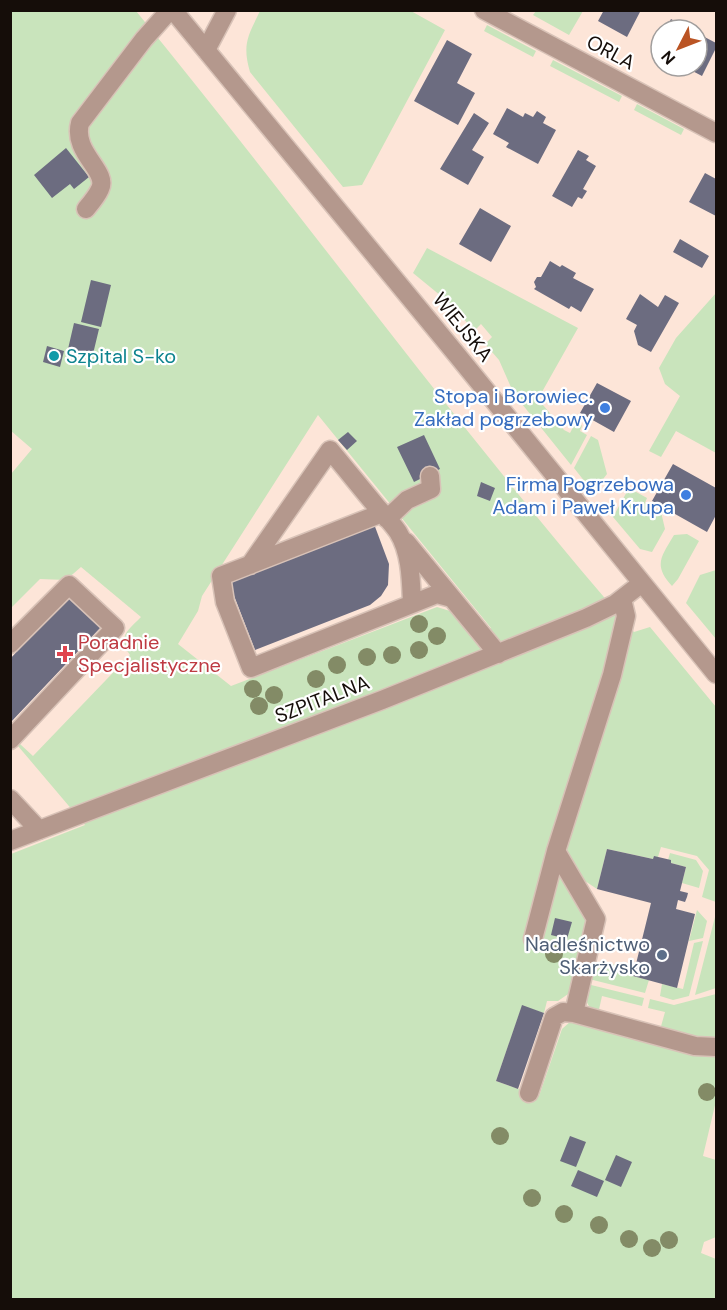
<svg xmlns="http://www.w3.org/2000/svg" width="727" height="1310" font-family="'DM Sans',sans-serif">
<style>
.green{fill:#c9e4bc;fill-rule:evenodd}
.building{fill:#6c6c80}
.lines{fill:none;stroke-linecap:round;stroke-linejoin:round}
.minor-casing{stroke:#d8c2b7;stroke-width:21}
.minor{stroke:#b4988d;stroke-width:18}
.tree{fill:#838b66}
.culture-dot{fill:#0f9aa8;stroke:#fff;stroke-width:2}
.shop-dot{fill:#3f7fe0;stroke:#fff;stroke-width:2}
.health-dot{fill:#e0444e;stroke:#fff;stroke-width:2}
.service-dot{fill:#5c6f8a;stroke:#fff;stroke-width:2}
.labels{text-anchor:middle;stroke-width:4.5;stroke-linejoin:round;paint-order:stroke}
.street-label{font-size:20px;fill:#150d09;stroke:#fff}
.culture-label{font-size:20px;fill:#0d838f;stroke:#fff;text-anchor:start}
.shop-label{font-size:20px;fill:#366cbe;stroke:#fff;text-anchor:end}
.health-label{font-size:20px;fill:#be3a42;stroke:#fff;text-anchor:start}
.service-label{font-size:20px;fill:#4e5e75;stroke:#fff;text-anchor:end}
</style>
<rect width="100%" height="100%" fill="#fde5d8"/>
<!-- green -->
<path class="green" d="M11,11H136C304,216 460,432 634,632L650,627L716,707V902L702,897L709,870L697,856L661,847L658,857L653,859L607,849L597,889L585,881L576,868L562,878L584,914L586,919L571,992L558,1001H547L544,1013L522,1006L496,1081L539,1096L562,1029L571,1021L716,1055V1101L703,1156L716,1160V1237L704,1242L701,1253L716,1259V1299H11V854L85,825L18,746L20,744L33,756L130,655C117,637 127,631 141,617L81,567L66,580L40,579L11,608V474L32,449L10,430ZM318,415L491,628L471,636L450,611L437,607L231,686L178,644L198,611L202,596Z
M260,11H411L445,30L362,185L343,187L250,72C242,44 248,36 260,11Z
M536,11V10L583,11L569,35L533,15Z
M487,25L536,51L533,57L484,31Z
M553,60L622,96L619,102L550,66Z
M637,104L684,129L681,135L634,110Z
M427,248L578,328L538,399L564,430L570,433L577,420L582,426L580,431L587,435L571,465L514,394L499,360L485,344L492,337L481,324L474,331L452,305L413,273Z
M716,293V453L676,431L661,457L649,451L680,396L665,384L659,368L676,338Z
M591,436L598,440L607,474L593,492L574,468Z
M629,488L647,498L645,503L661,512L665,529L652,552L640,549L613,517Z
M687,534L699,541L678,579L672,586C653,565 661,557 674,535Z
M716,570V639L686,603L700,575Z
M670,853L696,860L703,871L699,888L682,883L686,867L671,863L668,860Z
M697,910L707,921L703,938L689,941Z
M716,913V988L695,995Z
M703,941L689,996L673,1000L660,996L662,984L683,989L694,943Z
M612,964L635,970L633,976L649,980L645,993L589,979L599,968Z
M587,984L644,998L642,1006L602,996L598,1014C585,1006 584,997 587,984Z
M716,994V1038L707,1039L660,1030L665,1012L648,1008L650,999L674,1005Z"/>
<!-- building -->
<path class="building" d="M604,10H641L627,37L598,21Z
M671,19L691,30H665Z
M697,33L716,43V48L702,76L683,66H697Z
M447,40L472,54L457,83L475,93L458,125L414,101Z
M507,108L523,117L525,113L533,117L537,111L546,117L543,123L556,130L538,164L506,147L509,143L493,134Z
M474,113L489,123L472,150L484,157L468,185L440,169Z
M66,148L89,177L74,189L70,184L52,198L34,175Z
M578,150L589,156L586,160L596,166L583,189L587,191L582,199L578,197L572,207L552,196Z
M705,173L716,179V216L689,202Z
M480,208L511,226L491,262L459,244Z
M680,239L709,256L702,268L673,252Z
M550,261L560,267L562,265L576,273L573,278L594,289L581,312L571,306L569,309L534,289L536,287L534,282L537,277H541Z
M91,280L111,285L101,327L81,322Z
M640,294L658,307L665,295L679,303L651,352L638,345L634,331L637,325L626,319Z
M74,323L99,329L93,354L68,349Z
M47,346L64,351L60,367L43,362Z
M597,383L631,401L614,432L580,413Z
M348,432L357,441L347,450L338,440Z
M424,435L440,469L414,482L397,447Z
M673,464L716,488V515L707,532L652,501Z
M481,482L495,488L490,501L477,496Z
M374,524L389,564L388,585L381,596L370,605L255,650L228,580Z
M69,596L101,627L10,723V659Z
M607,849L653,859L654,856L671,860V863L686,867L680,891L688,893L687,897L685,902L678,900L676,909L695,914L677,988L633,976L651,903L597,889Z
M555,918L572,922L567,939L551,935Z
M522,1005L544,1013L518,1089L496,1081Z
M570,1136L586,1142L576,1167L560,1161Z
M616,1155L632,1162L621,1187L605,1180Z
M578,1170L604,1181L597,1197L571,1186Z"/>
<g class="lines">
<!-- minor casing -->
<g class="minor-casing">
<path id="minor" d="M173,10L457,355L716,674
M484,10L716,133
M206,50L227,10
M86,209C91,203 97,196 100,189C109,171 72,153 80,123L144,39L170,10
M387,519L407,500L431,489L430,476
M406,542L452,598
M250,565L330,450C346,469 361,488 377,507C384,515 392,523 398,532C411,553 411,581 412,604L251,668L225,602L221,576L382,513
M412,604L437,594L452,598L498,654
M10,644L69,585L115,628L10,740
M10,799L39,830
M10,841L382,700L586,618L615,604L642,583
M556,851L596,919L574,1013L695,1046L716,1047
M533,939L556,851L612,675L626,616L622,599
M529,1093L554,1017L563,1012L574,1013"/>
</g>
<!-- minor -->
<use href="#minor" class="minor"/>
</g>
<!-- trees -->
<g class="tree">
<circle cx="419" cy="624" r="9"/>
<circle cx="437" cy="636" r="9"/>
<circle cx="419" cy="650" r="9"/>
<circle cx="392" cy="655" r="9"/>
<circle cx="367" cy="657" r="9"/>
<circle cx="337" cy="665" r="9"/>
<circle cx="316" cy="679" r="9"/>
<circle cx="253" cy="689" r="9"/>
<circle cx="274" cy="695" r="9"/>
<circle cx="259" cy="706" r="9"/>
<circle cx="554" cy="954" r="9"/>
<circle cx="707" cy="1092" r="9"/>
<circle cx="500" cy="1136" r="9"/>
<circle cx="532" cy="1198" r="9"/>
<circle cx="564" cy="1214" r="9"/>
<circle cx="599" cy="1225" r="9"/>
<circle cx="629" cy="1239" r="9"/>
<circle cx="669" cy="1240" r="9"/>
<circle cx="652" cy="1248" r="9"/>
</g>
<!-- markers -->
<circle class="culture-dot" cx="54" cy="356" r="6"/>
<g class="shop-dot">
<circle cx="605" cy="408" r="6"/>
<circle cx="686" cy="495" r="6"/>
</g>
<path class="health-dot" d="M62 645h6v6h6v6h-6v6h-6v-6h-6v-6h6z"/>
<circle class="service-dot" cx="662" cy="955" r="6"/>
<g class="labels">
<!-- street labels -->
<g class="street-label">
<text transform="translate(611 52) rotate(28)" y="7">ORLA</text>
<text transform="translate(463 327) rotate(51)" y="7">WIEJSKA</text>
<text transform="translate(322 699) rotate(-21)" y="7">SZPITALNA</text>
</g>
<!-- culture labels -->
<g class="culture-label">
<text x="66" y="363">Szpital S-ko</text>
</g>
<!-- shop labels -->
<g class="shop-label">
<text x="593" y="403">Stopa i Borowiec.<tspan x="593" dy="23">Zakład pogrzebowy</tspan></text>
<text x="674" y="491">Firma Pogrzebowa<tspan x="674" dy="23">Adam i Paweł Krupa</tspan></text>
</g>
<!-- health labels -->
<g class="health-label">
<text x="78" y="649">Poradnie<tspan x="78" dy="23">Specjalistyczne</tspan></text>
</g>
<!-- service labels -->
<g class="service-label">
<text x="650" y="951">Nadleśnictwo<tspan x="650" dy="23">Skarżysko</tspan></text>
</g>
</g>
<!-- border -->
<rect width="727" height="1310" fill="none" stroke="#150d09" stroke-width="24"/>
<!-- north arrow -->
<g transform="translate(679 48) rotate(228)"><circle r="28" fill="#ffffff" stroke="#a19e9d" stroke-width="1.5"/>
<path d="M0-4.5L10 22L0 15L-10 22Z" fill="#ba5424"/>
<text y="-9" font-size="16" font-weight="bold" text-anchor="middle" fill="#150d09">N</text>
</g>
</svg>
